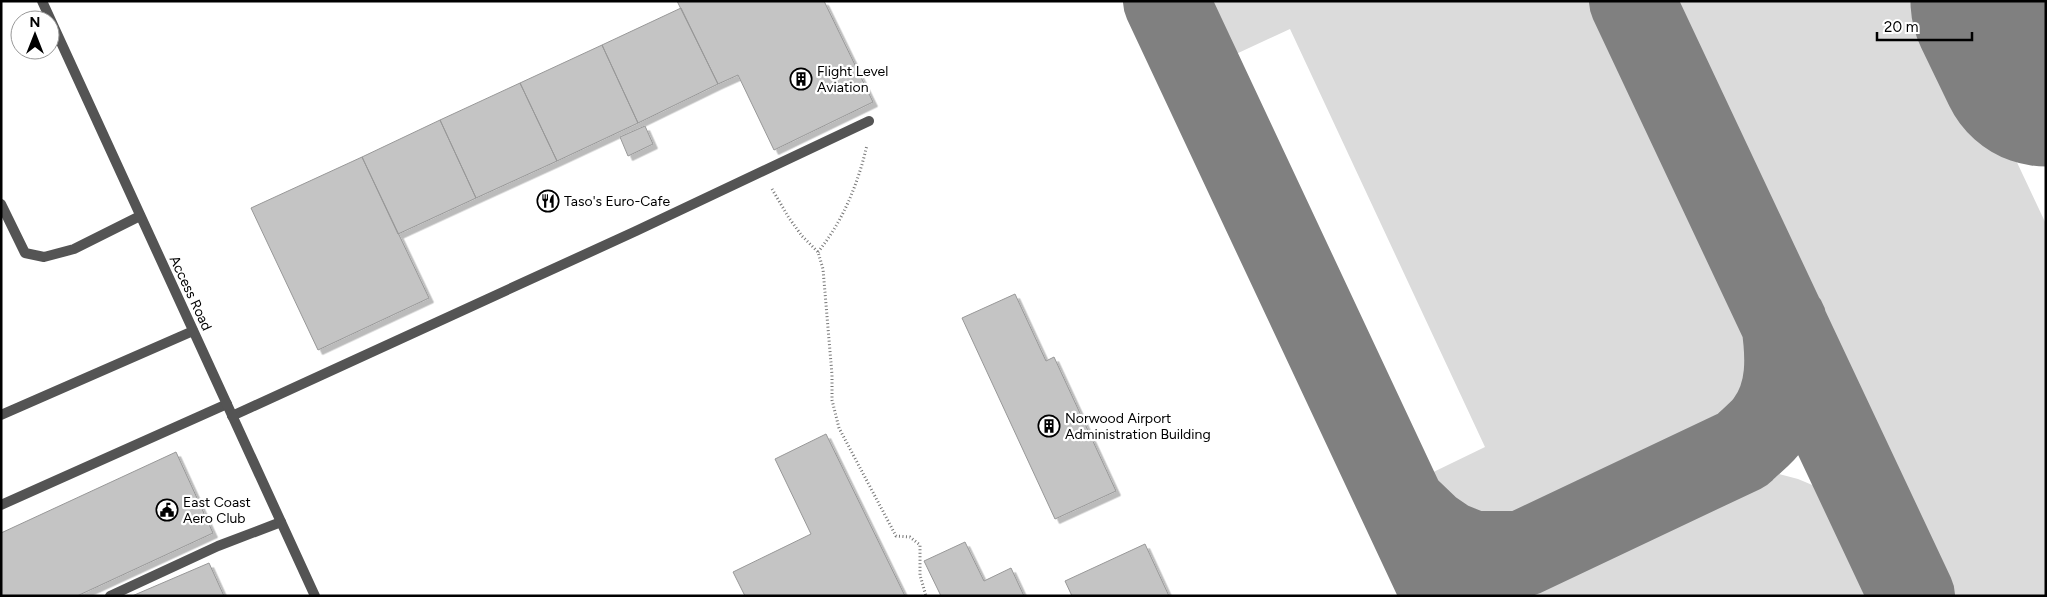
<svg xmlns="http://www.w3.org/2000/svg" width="2047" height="597" font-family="Figtree,sans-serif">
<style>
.green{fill:#dbdbdb}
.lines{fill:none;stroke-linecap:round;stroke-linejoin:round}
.taxiway{stroke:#808080;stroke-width:86}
.runway{stroke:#808080;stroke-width:215}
.building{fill:#c4c4c4;stroke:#989898;filter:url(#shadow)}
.path{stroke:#767676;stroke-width:3;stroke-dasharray:1 2.5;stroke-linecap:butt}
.service{stroke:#545454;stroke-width:10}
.tertiary{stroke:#545454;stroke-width:10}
.labels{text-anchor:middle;stroke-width:4.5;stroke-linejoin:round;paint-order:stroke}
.poi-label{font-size:14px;fill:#000;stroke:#fff;text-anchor:start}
.street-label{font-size:14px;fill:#000;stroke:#fff}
</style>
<defs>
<filter id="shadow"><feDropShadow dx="4.5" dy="4.5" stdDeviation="0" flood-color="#0004"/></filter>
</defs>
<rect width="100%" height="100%" fill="#fff"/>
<!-- green -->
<path class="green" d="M1213,1H1604L1760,333C1763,380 1759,397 1724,430L1526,524C1520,525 1514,528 1507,529C1481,532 1447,520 1430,499C1426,494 1423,485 1419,479L1485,447L1290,29L1221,61L1210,29Z
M1661,1H1941L2046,224V596H1940Z
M1779,474L1798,479L1817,487L1850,521L1885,596H1524L1533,583L1545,573L1736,481Z"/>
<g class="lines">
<!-- taxiway -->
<path class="taxiway" d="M1166,1L1445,596
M1632,1L1912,596
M1405,508L1429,531L1448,544L1473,554H1522L1742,450C1751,441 1762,433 1769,423C1791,393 1789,356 1784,322"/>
<!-- runway -->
<path class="runway" d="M2018,1L2046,59"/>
</g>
<!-- building -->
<path class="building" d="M677,1H824L873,102L774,150L738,75L718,84Z
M681,8L718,84L638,123L602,45Z
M602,45L638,123L557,161L520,83Z
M520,83L557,161L476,198L440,120Z
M440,120L476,198L398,234L362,157Z
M645,126L653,144L628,156L620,137Z
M362,157L429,298L318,350L251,208Z
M1015,294L1046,361L1054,357L1116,491L1055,519L962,318Z
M826,434L905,596H745L733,572L811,534L775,459Z
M176,452L213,533L77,596H1V533Z
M965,542L984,581L1011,568L1024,596H941L924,561Z
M1145,544L1169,596H1072L1065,581Z
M209,563L224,596H132Z"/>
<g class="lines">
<!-- path -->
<path class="path" d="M772,189L789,218L802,236L818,252L823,269L832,375V400L839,428L896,536L910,537L920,545V575L926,596
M818,252C843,221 858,184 867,145"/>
<!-- service -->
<path class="service" d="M1,204L25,253L44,257L74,249L140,216
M1,415L193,331
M232,416L636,231L869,121
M1,505L227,404
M110,596L218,546L281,522"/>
<!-- tertiary -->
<path class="tertiary" d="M42,1L315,596"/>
</g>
<!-- icons -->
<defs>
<g id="building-ring" transform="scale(1.125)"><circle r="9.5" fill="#fff" stroke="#000" stroke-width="1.5"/><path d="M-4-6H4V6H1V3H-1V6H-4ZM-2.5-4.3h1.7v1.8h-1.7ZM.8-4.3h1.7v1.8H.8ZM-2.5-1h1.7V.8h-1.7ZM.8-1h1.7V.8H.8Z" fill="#000"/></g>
<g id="restaurant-ring" transform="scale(1.125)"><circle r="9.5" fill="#fff" stroke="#000" stroke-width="1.5"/><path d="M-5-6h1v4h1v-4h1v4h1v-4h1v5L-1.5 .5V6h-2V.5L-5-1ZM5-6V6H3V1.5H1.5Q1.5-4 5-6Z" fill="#000"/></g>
<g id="civic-ring" transform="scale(1.125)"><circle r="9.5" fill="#fff" stroke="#000" stroke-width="1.5"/><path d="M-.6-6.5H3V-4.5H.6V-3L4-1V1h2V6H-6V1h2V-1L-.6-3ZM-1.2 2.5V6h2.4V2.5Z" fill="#000"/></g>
</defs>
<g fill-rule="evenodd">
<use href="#building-ring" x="801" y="79"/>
<use href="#restaurant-ring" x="548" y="201"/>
<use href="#building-ring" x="1049" y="426"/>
<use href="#civic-ring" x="167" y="510"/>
</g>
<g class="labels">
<!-- poi labels -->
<g class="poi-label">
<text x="817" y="76">Flight Level<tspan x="817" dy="16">Aviation</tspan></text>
<text x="564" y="206">Taso's Euro-Cafe</text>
<text x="1065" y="423">Norwood Airport<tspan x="1065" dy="16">Administration Building</tspan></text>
<text x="183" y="507">East Coast<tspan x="183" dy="16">Aero Club</tspan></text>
</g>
<!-- street labels -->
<g class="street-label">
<text transform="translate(191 293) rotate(65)" y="5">Access Road</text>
</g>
</g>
<!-- border -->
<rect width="2047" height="597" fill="none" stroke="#000000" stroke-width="5"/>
<!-- north arrow -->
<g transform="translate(35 35)"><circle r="24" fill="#ffffff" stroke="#999999"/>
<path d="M0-4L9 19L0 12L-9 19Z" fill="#000000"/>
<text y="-8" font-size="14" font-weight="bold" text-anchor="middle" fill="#000000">N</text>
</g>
<!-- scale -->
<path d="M1877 32v8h95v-8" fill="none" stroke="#000000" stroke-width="2.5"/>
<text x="1884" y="32" font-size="15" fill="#000000" stroke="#ffffff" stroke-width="4" paint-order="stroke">20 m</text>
</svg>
